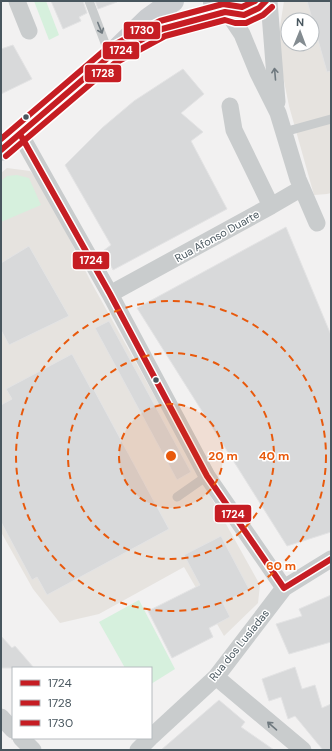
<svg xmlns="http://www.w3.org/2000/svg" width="332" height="751" font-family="'DM Sans',sans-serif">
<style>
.commercial{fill:#e6e3df;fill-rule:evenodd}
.green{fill:#d6f0dd}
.building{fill:#d8d9da;stroke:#e3e3e4}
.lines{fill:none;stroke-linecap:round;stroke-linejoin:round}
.lane{stroke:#c9cccd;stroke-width:9}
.street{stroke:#c9cccd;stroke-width:17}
.secondary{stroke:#c9cccf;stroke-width:22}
.bus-1-casing{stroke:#fff;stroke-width:9}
.bus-2-casing{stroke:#fff;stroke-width:9}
.bus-3-casing{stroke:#fff;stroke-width:9}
.bus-1{stroke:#c61d23;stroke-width:6}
.bus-2{stroke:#c61d23;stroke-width:6}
.bus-3{stroke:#c61d23;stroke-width:6}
.oneway{stroke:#6f797f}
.ring{fill:none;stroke:#e8590c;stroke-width:2;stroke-dasharray:7 5}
.bus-dot{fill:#48565e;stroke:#fff;stroke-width:1.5}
.labels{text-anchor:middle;stroke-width:3;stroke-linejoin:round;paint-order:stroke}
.street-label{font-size:11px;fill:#48565e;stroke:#fff}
.centre{fill:#e8590c;stroke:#fff;stroke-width:2}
.ring-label{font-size:12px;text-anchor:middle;font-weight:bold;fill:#e8590c;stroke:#fff;stroke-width:3;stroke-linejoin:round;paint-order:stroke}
.line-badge{stroke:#fff;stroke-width:1.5}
.badge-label{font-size:11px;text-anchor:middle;font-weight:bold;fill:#fff}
</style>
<rect width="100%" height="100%" fill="#f2f1f1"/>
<!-- commercial -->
<path class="commercial" d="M284,1H331V193L327,194L314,195L289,106L277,46ZM288,20H312V44H288Z
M7,168L30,171L43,186L91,282L260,585L258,603L224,636L184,567L99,614L60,623L33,589L1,532V173Z"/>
<!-- green -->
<path class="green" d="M34,1H46L59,35L49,40Z
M17,175L29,178L41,205L1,222V181L7,176Z
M139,600L175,669L151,684V668H125L99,622Z"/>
<!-- building -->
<path class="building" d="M51,1H83L87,13L79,17L81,21L63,29Z
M95,1H117V2L98,9Z
M307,1H331V71L327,72Z
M13,45L32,79L1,94V49Z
M183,69L204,94L181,113L203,132L191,141L227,209L113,270L103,251L111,245L65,165L102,128L134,101Z
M286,227L331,335V532L287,546L137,308Z
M29,246L69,316L9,345L1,330V263Z
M109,321L191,472L177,480L95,328Z
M72,354L91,389L93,388L169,529L47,595L37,577L32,580L1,522V405L12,399L6,389Z
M221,536L249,589L223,603L230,617L209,628L213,637L172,658L148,611L200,585L184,555Z
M331,595V642L289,654L276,624L302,616L299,609Z
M1,636L12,648L15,646L34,668H1Z
M295,667L302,689L315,685L322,708L331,704V750H323L295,716L288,719L281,697L269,701L262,679Z
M219,700L245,722L241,727L274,750H161Z"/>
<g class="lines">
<!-- lane -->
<path class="lane" d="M89,1L110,56
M284,132L331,119
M177,497L207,476"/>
<!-- street -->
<path class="street" d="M17,1L29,31
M269,1L277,102
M228,13L242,34L258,73L278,113L298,179L317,223
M20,134L110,294L207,476L284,588
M271,206L302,188
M110,294L271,206L234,130L230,106
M216,677L303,750
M1,717L13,730
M151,737L216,677L284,588L331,559
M21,738L33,750
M138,750L150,738"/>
<!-- secondary -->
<path class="secondary" d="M214,3C228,20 253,19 266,1
M130,44L162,29L225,12
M1,150L110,56L148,19L173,1"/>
<!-- bus-1 casing -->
<g class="bus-1-casing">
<path id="bus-1" d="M20,134L110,294L207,476L284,588L331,559
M1,150L110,56L162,29L225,12L244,15L259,8L266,1"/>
</g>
<!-- bus-2 casing -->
<g class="bus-2-casing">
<path id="bus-2" d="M6,156L115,63L165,36L225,20L235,23H246L263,15L272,7"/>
</g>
<!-- bus-3 casing -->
<g class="bus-3-casing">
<path id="bus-3" d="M1,139L106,49L160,21L223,4L242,7L255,1"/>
</g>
<!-- bus-1 -->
<use href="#bus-1" class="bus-1"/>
<!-- bus-2 -->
<use href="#bus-2" class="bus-2"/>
<!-- bus-3 -->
<use href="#bus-3" class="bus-3"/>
</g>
<!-- one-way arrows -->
<defs><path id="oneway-shaft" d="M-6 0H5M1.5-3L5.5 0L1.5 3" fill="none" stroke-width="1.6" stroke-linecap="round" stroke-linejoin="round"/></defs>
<g class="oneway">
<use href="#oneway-shaft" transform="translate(100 28) rotate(68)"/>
<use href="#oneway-shaft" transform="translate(275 74) rotate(-95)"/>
<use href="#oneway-shaft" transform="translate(272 726) rotate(-139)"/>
</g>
<!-- distance rings -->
<circle cx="171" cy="456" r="52" fill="#e8590c" fill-opacity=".12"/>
<g class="ring">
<circle cx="171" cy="456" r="52"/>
<circle cx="171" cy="456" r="103"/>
<circle cx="171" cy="456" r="155"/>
</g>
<!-- markers -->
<g class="bus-dot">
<circle cx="26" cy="117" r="3.5"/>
<circle cx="156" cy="380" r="3.5"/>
</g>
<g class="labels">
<!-- street labels -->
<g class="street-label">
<text transform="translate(217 236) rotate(-29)" y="4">Rua Afonso Duarte</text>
<text transform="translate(239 645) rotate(-51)" y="4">Rua dos Lusíadas</text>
</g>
</g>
<circle cx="171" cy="456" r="6" class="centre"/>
<g class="ring-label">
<text x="223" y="460">20 m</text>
<text x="274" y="460">40 m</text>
<text x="281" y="570">60 m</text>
</g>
<g class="line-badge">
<rect x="123" y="21" width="38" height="19" rx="4" fill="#c61d23"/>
<rect x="102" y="41" width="38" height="19" rx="4" fill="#c61d23"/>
<rect x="84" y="64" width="38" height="19" rx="4" fill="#c61d23"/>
<rect x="72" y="251" width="38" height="19" rx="4" fill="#c61d23"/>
<rect x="214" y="504" width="38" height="19" rx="4" fill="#c61d23"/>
</g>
<g class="badge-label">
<text x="142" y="34">1730</text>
<text x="121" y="54">1724</text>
<text x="103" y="77">1728</text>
<text x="91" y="264">1724</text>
<text x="233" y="518">1724</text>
</g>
<!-- border -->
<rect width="332" height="751" fill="none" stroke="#48565e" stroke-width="4"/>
<!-- legend -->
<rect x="12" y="667" width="140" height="72" fill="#ffffff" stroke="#b6bbbf"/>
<rect x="20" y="680" width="20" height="6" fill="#c61d23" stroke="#b6bbbf"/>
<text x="48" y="687" font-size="12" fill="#48565e">1724</text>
<rect x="20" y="700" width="20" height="6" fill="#c61d23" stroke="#b6bbbf"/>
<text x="48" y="707" font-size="12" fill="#48565e">1728</text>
<rect x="20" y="720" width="20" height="6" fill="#c61d23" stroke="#b6bbbf"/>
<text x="48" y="727" font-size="12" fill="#48565e">1730</text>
<!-- north arrow -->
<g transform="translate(300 32) rotate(1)"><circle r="19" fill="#ffffff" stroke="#b6bbbf"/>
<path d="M0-3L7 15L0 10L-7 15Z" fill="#848c91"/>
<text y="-6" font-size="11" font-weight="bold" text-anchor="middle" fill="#48565e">N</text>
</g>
</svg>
